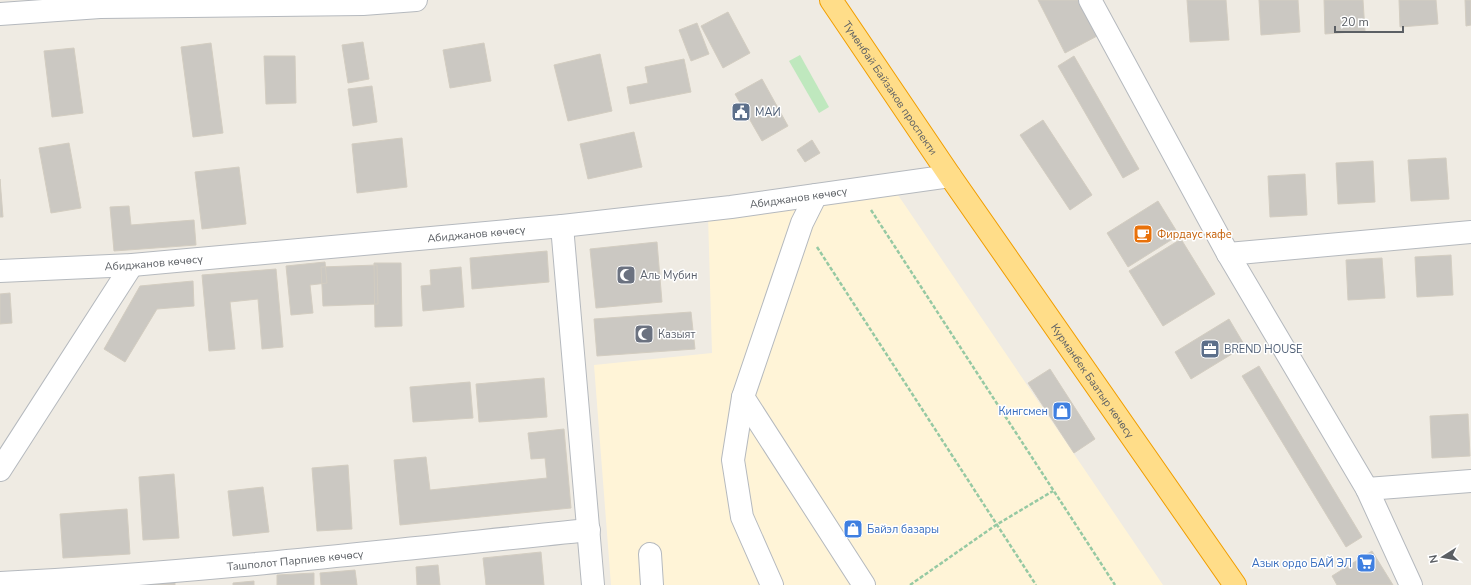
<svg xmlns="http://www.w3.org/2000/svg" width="1471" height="585" font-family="'Nunito Sans',sans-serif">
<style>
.commercial{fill:#fff4d7}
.green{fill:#bfe8be}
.building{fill:#cbc8c2;stroke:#d3cdc1}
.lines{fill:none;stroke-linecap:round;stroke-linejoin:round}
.minor-casing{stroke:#b5b9be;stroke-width:24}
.highway-casing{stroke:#f19e00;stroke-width:24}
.path{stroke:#96c9a3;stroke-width:2.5;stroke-dasharray:4 2;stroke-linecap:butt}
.minor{stroke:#fff;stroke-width:22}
.highway{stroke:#ffdd89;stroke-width:22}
.labels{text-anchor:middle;stroke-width:3;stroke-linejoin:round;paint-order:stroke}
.street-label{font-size:11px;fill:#5b5f64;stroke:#fff}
.service-label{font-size:11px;fill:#4e5e75;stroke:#fff;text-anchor:start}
.food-label{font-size:11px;fill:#c56008;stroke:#fff;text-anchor:start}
.worship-label{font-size:11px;fill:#5b616d;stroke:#fff;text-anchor:start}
.shop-label{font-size:11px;fill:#366cbe;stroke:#fff;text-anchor:end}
</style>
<rect width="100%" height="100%" fill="#efebe3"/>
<!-- commercial -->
<path class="commercial" d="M898,195L1163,585H611L594,365L712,353L708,216L862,197Z"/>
<!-- green -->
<path class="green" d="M800,55L829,107L819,113L789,61Z"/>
<!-- building -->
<path class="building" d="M1038,0H1080L1099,35L1065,53Z
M1187,0H1226L1229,40L1190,42Z
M1259,0H1298L1300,32L1261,35Z
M1324,0H1363L1365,31L1325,34Z
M1399,0H1436L1438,24L1400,27Z
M1465,0H1471V25L1466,26Z
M728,12L750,53L723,68L701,26Z
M697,23L709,54L691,61L679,30Z
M363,42L369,79L348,83L342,45Z
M211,43L223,133L193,137L181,47Z
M484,43L491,81L450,88L443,50Z
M74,48L83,113L52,117L44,51Z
M600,54L612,111L568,121L554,65Z
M264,56H295L296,103L266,104Z
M1074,56L1139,169L1123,178L1058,66Z
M684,59L691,92L630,104L627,87L648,83L645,67Z
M762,79L788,126L762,141L735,94Z
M372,86L377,122L353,126L348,89Z
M1043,120L1092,195L1070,210L1020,135Z
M634,132L642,167L588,179L580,144Z
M402,138L407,187L357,193L352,144Z
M812,140L820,153L805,162L797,150Z
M69,143L81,208L51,213L39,148Z
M1446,158L1449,199L1411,201L1408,160Z
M1373,161L1375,202L1338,204L1336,163Z
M239,167L246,224L202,229L195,172Z
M1305,174L1307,215L1270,217L1268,176Z
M0,179L3,217H0Z
M1158,201L1179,235L1128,267L1107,233Z
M129,206L131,225L194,220L196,245L114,251L110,207Z
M1181,239L1215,294L1163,326L1129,271Z
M657,242L662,302L596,308L590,249Z
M547,251L549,282L472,289L470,258Z
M1451,255L1453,295L1417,297L1415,257Z
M1382,258L1385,298L1348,300L1346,260Z
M325,262L327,283L310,285L313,313L291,315L286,266Z
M374,263H401L402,326L375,327Z
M377,265L378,304L323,306L321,267Z
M461,267L464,307L423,311L421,286L431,285L430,270Z
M276,269L283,347L262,349L258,299L230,302L235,349L209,351L202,275Z
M193,281L194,306L157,309L125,362L104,349L140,286Z
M10,293L12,323L0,324V294Z
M691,312L695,349L597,356L594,319Z
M1229,319L1245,346L1191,379L1175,352Z
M1259,366L1362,537L1346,547L1242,376Z
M1050,369L1095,439L1074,453L1028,383Z
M544,378L547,417L479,422L476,384Z
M470,382L473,418L413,422L410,387Z
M1468,414L1470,456L1432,458L1430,416Z
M564,429L571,508L400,525L394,460L426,457L430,490L547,478L545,458L531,459L528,433Z
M348,465L352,529L317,531L312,468Z
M174,474L179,538L143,540L139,477Z
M263,487L269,532L233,536L228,491Z
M127,509L130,554L63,558L60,514Z
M1372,551L1393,585H1337L1332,576Z
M541,552L544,585H486L483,558Z
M438,565L440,585H417L416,567Z
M355,570L357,585H321L320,573Z
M314,573V585H277V575Z
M254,581V585H233V583Z
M175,582V585H149Z"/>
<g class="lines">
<!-- minor casing -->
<g class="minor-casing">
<g id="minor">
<path d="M1090,0L1228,254L1367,489L1411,585"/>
<path d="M0,14L100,7L363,4L416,0"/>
<path d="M562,226L593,585"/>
<path d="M1228,254L1471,232"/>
<path id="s1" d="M0,271L132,265L562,226L731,207L950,176"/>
<path d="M743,397L864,585"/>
<path d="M0,470L132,265"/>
<path d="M1367,489L1471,481"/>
<path d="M650,554L652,585"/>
<path id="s2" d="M0,583C197,573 393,550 589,530"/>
<path d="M772,585L742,517L733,460L743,397L802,223L816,195"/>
</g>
</g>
<!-- highway casing -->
<g class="highway-casing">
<g id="highway">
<path id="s3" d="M831,0L950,176L1235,585"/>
</g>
</g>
<!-- path -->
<path class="path" d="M871,210L1115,585
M817,247L1036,585
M910,585L996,525L1053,491"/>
<!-- minor -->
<use href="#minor" class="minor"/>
<!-- highway -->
<use href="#highway" class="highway"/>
</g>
<!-- icons -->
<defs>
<g id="civic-square" transform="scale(1)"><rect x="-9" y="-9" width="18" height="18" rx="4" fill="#5c6f8a" stroke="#fff"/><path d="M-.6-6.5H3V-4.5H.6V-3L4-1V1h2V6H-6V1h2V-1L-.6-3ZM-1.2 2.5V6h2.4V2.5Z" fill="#fff"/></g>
<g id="cafe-square" transform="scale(1)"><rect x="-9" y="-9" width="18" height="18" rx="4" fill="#e8710a" stroke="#fff"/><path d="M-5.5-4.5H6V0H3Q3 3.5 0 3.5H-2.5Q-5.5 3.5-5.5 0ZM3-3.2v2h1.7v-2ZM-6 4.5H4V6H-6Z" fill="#fff"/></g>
<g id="mosque-square" transform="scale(1)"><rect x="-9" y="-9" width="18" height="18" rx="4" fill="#6b7280" stroke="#fff"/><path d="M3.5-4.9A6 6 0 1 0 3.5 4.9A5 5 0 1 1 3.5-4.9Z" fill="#fff"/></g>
<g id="office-square" transform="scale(1)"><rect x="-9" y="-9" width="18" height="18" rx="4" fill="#5c6f8a" stroke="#fff"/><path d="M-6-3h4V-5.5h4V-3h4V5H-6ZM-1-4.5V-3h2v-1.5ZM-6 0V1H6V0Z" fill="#fff"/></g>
<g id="shop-square" transform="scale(1)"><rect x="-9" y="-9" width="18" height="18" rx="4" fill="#3f7fe0" stroke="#fff"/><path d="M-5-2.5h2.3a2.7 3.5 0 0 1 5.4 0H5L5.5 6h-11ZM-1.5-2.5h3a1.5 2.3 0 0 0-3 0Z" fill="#fff"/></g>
<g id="supermarket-square" transform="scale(1)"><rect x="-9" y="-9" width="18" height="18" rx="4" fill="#3f7fe0" stroke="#fff"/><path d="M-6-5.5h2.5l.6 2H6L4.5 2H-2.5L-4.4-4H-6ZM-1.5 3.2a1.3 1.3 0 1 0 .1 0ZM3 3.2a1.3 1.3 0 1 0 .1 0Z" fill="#fff"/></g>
</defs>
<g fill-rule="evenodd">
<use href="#civic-square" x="741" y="112"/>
<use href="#cafe-square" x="1143" y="234"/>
<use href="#mosque-square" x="626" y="275"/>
<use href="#mosque-square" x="644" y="334"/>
<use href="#office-square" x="1210" y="349"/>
<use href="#shop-square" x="1062" y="411"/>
<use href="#shop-square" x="853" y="529"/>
<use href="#supermarket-square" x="1366" y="563"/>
</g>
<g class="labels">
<!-- street labels -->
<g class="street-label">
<text dy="4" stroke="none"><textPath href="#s3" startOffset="106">Түмөнбай Байзаков проспекти</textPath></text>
<text dy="4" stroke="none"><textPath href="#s1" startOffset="802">Абиджанов көчөсү</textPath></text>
<text dy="4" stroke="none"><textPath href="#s1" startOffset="478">Абиджанов көчөсү</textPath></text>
<text dy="4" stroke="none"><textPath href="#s1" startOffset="154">Абиджанов көчөсү</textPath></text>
<text dy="4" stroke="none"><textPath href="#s3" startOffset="462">Курманбек Баатыр көчөсү</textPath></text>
<text dy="4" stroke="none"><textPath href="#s2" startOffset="296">Ташполот Парпиев көчөсү</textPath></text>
</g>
<!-- service labels -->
<g class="service-label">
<text x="755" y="116">МАИ</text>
<text x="1224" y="353">BREND HOUSE</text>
</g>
<!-- food labels -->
<g class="food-label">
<text x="1157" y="238">Фирдаус кафе</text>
</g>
<!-- worship labels -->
<g class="worship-label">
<text x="640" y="279">Аль Мубин</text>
<text x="658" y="338">Казыят</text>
</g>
<!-- shop labels -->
<g class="shop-label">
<text x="1048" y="415">Кингсмен</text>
<text x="867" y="533" text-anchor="start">Байэл базары</text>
<text x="1352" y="567">Азык ордо БАЙ ЭЛ</text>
</g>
</g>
<!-- north arrow -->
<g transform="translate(1443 557) rotate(259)" stroke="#ffffff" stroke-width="3" paint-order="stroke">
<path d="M0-3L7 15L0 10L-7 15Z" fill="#5b5f64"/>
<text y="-6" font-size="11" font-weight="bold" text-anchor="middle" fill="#5b5f64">N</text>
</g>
<!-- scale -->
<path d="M1335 26v6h68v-6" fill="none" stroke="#5b5f64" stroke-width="2"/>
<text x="1341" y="26" font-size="12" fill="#5b5f64" stroke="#ffffff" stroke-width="3" paint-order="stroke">20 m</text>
</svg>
